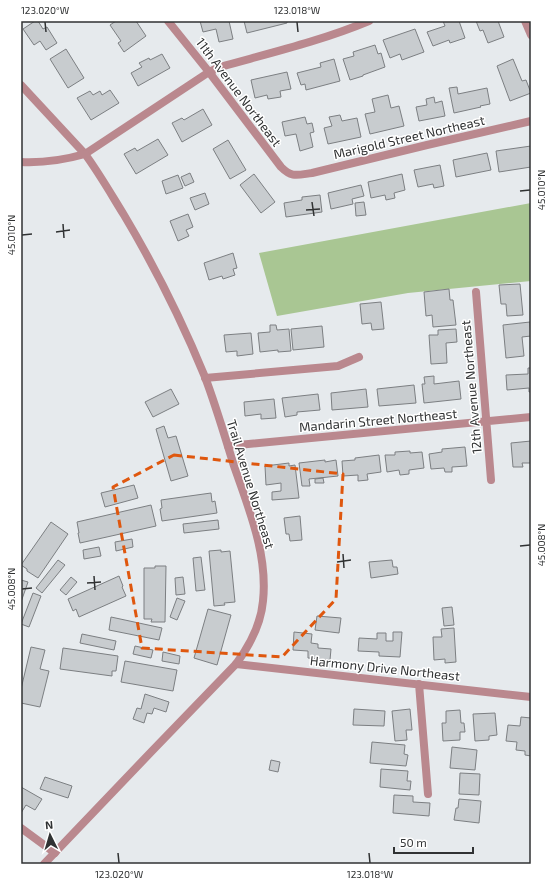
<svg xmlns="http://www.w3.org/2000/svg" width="552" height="885" font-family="'Exo 2',sans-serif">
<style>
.green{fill:#a9c693}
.building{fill:#c8cccf;stroke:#7c7f82}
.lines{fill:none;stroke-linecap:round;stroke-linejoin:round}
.minor{stroke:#ba888e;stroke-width:8}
.tertiary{stroke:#ba888e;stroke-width:8}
.marked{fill:none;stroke:#df570e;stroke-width:3;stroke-dasharray:8 5;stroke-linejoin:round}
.ticks{fill:none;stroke:#303233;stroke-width:1.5}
.labels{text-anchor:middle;stroke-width:3;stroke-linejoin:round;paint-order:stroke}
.street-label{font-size:13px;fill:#303233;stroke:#fff}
.neatline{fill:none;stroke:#303233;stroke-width:1.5}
.ticks-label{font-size:10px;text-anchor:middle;fill:#303233}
</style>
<rect width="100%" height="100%" fill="#e6eaed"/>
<!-- green -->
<path class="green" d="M531,203V281L408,293L277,316L259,253Z"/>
<!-- building -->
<path class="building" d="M35,21H38L43,29L47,27L57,43L46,50L40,41L34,45L23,29Z
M116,21H136L146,36L124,52L118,43L121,41L110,25Z
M200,21H229L233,39L219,42L216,29L203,32Z
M244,21H287V23L247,33Z
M443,21H459L465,38L450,43L449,40L433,46L427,32L445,26Z
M476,21H498L504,37L488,43L483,30L480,31Z
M415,29L424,52L402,60L400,54L390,58L383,40Z
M375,45L378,54L381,53L385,67L363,75V76L350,80L343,59L354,56L353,52Z
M66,49L84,78L68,88L50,59Z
M162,54L170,68L138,86L131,73L142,67L139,63L149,58L150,60Z
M334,59L340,81L306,90L305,84L301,85L297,73L321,67L320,63Z
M513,59L522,81L526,80L531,93L510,101L497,66Z
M287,72L291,89L280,91L281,97L268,99L267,95L255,98L251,80Z
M457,87L458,94L487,88L490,104L480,106L481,107L454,113L449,88Z
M110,90L119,103L91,120L77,98L90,91L93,95L100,91L102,95Z
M388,95L391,108L399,106L404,126L370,134L365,114L375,112L372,99Z
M434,97L435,103L442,101L445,116L419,121L416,107L427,105L426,99Z
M203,109L212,125L182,142L172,123L182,118L184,120Z
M340,115L342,121L357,118L361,137L328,144L324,128L332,126L329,117Z
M305,117L307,124L312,123L314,132L310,133L313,147L300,151L296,134L285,136L282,122Z
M158,139L168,155L136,174L124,154L135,148L137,151Z
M228,140L246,170L230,179L213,149Z
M531,146V167L499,172L496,151Z
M487,153L491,170L456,177L453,160Z
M440,165L444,186L434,188L433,184L418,187L414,170Z
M190,173L194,182L185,186L181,177Z
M254,174L275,202L261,213L240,185Z
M402,174L405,190L394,193L395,198L386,200L385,195L371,198L368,182Z
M178,175L183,188L166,194L162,181Z
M361,185L364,196L352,199L353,204L331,209L328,193Z
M205,193L209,204L195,210L190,198Z
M320,195L322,212L286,217L284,203L302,200V197Z
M364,202L366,215L356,216L355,203Z
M188,214L193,227L186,230L189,236L178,241L170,221Z
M233,253L237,268L233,269L235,275L223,279L222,276L209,280L204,263Z
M520,284L523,315L507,316L506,304H501L499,285Z
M449,289L450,300H453L456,325L433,327L432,315L426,316L424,292Z
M381,302L384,329L372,330L371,323L362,324L360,304Z
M530,322L531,336L522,337L524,356L506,358L503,325Z
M270,325H276L277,330L289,329L291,351L278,352V350L260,352L258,333L270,332Z
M322,326L324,347L293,350L291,329Z
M456,329L457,342L446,343L447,363L431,364L429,335H438V330Z
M251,333L253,354L237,356V351L226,352L224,335Z
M528,368H531V392H529V388L507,390L506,375L528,374Z
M434,376V384L459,381L461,399L424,403L422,384H425L424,377Z
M414,385L416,403L379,406L377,389Z
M171,389L179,404L153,417L145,402Z
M366,389L368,407L332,410L331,393Z
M318,394L320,410L297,412V415L285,417L282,398Z
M274,399L276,418L261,419V414L245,416L244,402Z
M164,426L168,438L176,436L188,476L171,481L156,429Z
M531,441V463H522L523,467H513L511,443Z
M465,447L467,466L452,467V472H445L444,468L431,469L429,454L442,452V449Z
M410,451V453L422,452L424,468L409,470V474L400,475L399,470L387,472L385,455H395V452Z
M379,455L381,472L367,474L368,480L358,481V475L343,476L342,461L355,460V458Z
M325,460V462L336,460L338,476L309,479L310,486H302L299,463Z
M289,463V466L295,465L299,498L272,500V492L281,491V483L266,485L265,466Z
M323,478L324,483H315V479Z
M134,485L138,498L105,507L101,493Z
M211,493L212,502L215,501L217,513L162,521L160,509L162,508L161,500Z
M151,505L156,526L80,543L78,533H79L77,522Z
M300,516L302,540L290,541L289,534H286L284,518Z
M218,520L219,529L184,533L183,524Z
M51,522L68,534L38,578L27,571V569L21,565Z
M132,539L133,547L116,551L115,542Z
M99,547L101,556L84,559L83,550Z
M221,550V552L230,551L235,602L224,603L225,605L214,606L209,551Z
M201,557L205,590L196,591L193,558Z
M58,560L65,565L42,593L36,588Z
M392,560L393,567H397L398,574L371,578L369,562Z
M155,566H166L165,622H151L152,619H144V568H155Z
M119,576L123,586L122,587L126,596L79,617L76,609L73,611L68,599Z
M71,577L77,582L66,595L60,590Z
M183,577L185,594L176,595L175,578Z
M21,580L28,582L21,602Z
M33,593L41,596L29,627L21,624Z
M177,598L185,601L177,620L170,617Z
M452,607L454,625L444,626L442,608Z
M208,609L231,615L217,665L194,658Z
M317,616L341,618L339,633L315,630Z
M111,617L162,628L159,640L109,630Z
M454,628L456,662L445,663V659L434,660L433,637H442L441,629Z
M294,632L312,634L311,643L318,644V648L331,649L330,660L308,658V651L293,650Z
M393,632H402L400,657L379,656V652L358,651L359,638L377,639V633H386V641H393Z
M82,634L116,641L114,650L80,643Z
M135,646L153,650L151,658L133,654Z
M31,647L45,650L40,669L49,671L40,707L21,703V689Z
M63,648L118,656L116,671H112V676L60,669Z
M163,652L180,656L179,664L162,661Z
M125,661L177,670L173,691L121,682Z
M145,694L169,702L166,712L154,708L152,714L147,713L144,723L133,719L137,708L141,709Z
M354,709L385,711L384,726L353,725Z
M410,709L412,730H406L407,740L395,741L392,711Z
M460,710L461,723H464L465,732H460V740L443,741L442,723H446V711Z
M495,713L497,735L489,736V740L475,741L473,714Z
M521,717L531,718V756L525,755V751L516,750L517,742L506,741L508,725L520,726Z
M372,742L405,745L404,754L408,755L406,766L370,763Z
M452,747L477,750L475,770L450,768Z
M271,760L280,762L278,772L269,770Z
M381,769L408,771L407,781H411L410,790L380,787Z
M460,773L480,774L479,795L459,794Z
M45,777L72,786L68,798L40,789Z
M21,787L42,799L35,810L26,805L21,813Z
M394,795L413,796V802L430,803L429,816L393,813Z
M459,799L481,801L479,823L454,820L456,808H458Z"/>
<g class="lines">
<!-- minor -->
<path class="minor" d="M168,21L209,72L281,167C292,178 297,175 312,173L427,145L531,121
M525,21L531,35
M21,85L85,154L209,72L220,67C270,53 321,41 369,21
M476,292L491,480
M205,378L338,366L359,357
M228,446L531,417
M236,664L531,697
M419,684L428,794
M21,828L55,853"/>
<!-- tertiary -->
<path class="tertiary" d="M21,162C43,163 64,160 85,154C99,173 111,194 124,215C155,267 182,321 205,377C216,406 225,437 234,466C249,509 268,555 263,601C261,625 250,645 236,664L152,751L44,864"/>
</g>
<!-- marked area -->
<path class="marked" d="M174,455L343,474L336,599L282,657L142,648L113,487Z"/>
<!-- ticks -->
<path class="ticks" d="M45,22L46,32M297,22L298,32M520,191L530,190M312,202L314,216M306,210L320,209M63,224L64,238M56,232L70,230M22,235L32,234M520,546L530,545M343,554L344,568M337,562L351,560M94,576L95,590M87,583L101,582M22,589L32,588M118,853L119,863M369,853L370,863"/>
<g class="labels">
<!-- street labels -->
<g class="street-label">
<text transform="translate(239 92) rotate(53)" y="5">11th Avenue Northeast</text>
<text transform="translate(409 137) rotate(-13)" y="5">Marigold Street Northeast</text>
<text transform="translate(471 387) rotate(-95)" y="5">12th Avenue Northeast</text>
<text transform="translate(378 420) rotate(-5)" y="5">Mandarin Street Northeast</text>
<text transform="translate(251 484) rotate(73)" y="5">Trail Avenue Northeast</text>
<text transform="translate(385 668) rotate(6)" y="5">Harmony Drive Northeast</text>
</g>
</g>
<!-- border -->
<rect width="552" height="885" fill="none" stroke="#ffffff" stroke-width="44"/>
<!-- north arrow -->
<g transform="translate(50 835) rotate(355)" stroke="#ffffff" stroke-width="3" paint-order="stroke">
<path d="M0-3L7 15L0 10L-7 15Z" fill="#303233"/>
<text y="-6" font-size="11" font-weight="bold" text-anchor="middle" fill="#303233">N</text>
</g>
<!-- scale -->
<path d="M394 847v6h79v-6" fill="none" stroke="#303233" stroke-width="2"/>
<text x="400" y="847" font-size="12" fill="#303233" stroke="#ffffff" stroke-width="3" paint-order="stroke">50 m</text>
<rect x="22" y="22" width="508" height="841" class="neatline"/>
<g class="ticks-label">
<text x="45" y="14">123.020°W</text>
<text x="297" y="14">123.018°W</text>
<text transform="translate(541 190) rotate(-90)" y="4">45.010°N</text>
<text transform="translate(11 235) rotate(-90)" y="4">45.010°N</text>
<text transform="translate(541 545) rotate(-90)" y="4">45.008°N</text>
<text transform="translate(11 589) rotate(-90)" y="4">45.008°N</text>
<text x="119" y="878">123.020°W</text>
<text x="370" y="878">123.018°W</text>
</g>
</svg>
